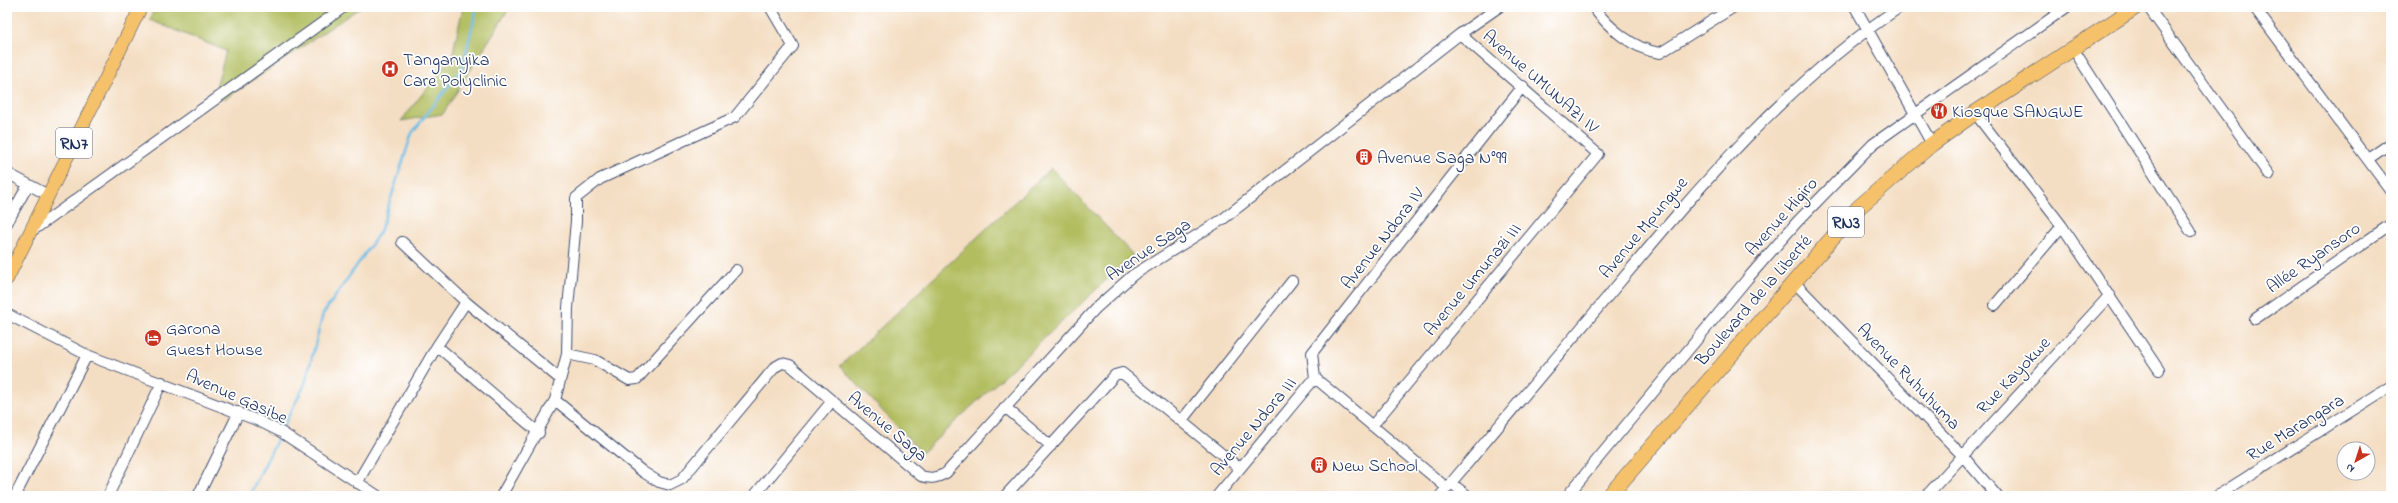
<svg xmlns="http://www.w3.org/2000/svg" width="2398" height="503" font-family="'Indie Flower',sans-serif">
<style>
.green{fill:#b1bd5f;stroke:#66765e}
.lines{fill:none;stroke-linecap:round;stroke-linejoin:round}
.stream{stroke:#6abce6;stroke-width:2.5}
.minor-casing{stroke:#3c496d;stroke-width:12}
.major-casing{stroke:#3c496d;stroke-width:14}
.highway-casing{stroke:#3c496d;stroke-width:16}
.minor{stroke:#fff;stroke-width:10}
.major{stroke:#f5c16b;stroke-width:13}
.highway{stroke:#f5c16b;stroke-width:15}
.labels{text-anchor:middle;stroke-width:3.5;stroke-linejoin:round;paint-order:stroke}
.shield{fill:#fff;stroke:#5f6d8e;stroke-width:1}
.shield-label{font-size:17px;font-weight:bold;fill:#1b2f5e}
.poi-label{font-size:18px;fill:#1b2f5e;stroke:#fff;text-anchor:start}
.street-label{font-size:18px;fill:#1b2f5e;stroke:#fff}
</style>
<rect width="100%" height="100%" fill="#fff"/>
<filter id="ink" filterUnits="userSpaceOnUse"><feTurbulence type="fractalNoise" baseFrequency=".025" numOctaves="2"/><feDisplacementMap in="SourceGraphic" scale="8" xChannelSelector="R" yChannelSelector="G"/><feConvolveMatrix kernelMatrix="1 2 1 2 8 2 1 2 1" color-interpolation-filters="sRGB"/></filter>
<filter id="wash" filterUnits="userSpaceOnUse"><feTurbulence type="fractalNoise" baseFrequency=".012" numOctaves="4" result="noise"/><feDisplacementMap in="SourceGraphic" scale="16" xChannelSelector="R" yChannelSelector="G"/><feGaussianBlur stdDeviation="0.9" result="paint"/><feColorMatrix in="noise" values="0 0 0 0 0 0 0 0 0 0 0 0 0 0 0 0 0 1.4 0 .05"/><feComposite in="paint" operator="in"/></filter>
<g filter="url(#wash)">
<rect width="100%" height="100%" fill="#f4dec3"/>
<!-- green -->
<path class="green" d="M156,7H361L225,99L215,91L226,51L150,20Z
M463,7H510L443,114L401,121L452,56Z
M1051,168L1133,255L922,453L840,366Z"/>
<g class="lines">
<!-- stream -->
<path class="stream" d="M282,429L305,384L323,314L380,232L412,133L462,69L477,7
M249,496L280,434"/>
</g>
</g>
<g filter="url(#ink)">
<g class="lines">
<!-- minor casing -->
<g class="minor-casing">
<path id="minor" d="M1593,7C1609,28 1633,49 1660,53L1734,7
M1855,7L1932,144
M2148,7L2269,175
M2254,7L2391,191
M2072,47L2191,232
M1975,113L2062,226L2159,370
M2368,159L2391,143
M7,173L48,195
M7,223L28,185
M32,231L344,7
M402,242L466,302L560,379
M1794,282L1962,455L1997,496
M1995,305L2062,226
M7,314L87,355L259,421L281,432L378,496
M2255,319L2391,224
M437,346L539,433
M567,354L595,360L629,380L637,379L736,270
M1315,378L1312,353L1523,86
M1315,378L1447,488
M555,400L643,472L659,482L670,485L682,479L775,367L782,363L790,365L921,476C931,479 937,478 946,473L1096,308L1133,275L1223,219L1460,34L1499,7
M1005,407L1051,446
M1182,420L1292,281
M1372,426L1598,154L1460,34
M357,483L437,346L466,302
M1451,483L1468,496
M15,496L87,355
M108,496L162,382
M198,496L239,412
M501,496L555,400L567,354L568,308L576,221V198L600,179L735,117L793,46L770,7
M754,496L832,401
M1005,496L1115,375L1122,373L1239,468
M1217,496L1315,378
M1440,496C1498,426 1556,358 1614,289C1701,185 1786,83 1900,7
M1567,496L1748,278L1797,222L1873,144L2067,7
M1926,496L2110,295
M2217,496L2391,386"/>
</g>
<!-- major casing -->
<g class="major-casing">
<path id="major" d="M7,279L141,7"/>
</g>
<!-- highway casing -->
<g class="highway-casing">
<path id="highway" d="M1609,496L1859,207L1932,144L1975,113L2136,7"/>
</g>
<!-- minor -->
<use href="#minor" class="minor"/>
<!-- major -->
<use href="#major" class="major"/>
<!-- highway -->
<use href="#highway" class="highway"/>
</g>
</g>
<!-- icons -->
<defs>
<g id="hospital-disc" transform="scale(0.9)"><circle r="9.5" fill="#c8321e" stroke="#fff"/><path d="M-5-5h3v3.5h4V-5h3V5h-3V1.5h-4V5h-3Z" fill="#fff"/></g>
<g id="restaurant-disc" transform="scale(0.9)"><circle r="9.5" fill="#c8321e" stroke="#fff"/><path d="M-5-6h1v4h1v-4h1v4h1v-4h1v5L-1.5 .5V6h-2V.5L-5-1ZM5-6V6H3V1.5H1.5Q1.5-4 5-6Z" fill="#fff"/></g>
<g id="building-disc" transform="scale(0.9)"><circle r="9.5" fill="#c8321e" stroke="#fff"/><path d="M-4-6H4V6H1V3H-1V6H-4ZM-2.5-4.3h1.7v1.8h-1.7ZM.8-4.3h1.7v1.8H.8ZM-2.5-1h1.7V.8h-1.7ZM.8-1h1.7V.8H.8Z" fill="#fff"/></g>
<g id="hotel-disc" transform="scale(0.9)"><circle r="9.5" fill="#c8321e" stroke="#fff"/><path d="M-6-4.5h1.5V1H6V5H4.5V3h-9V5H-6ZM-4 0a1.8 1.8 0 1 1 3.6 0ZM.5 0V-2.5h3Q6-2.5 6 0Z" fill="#fff"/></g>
</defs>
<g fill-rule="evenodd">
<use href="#hospital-disc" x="390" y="69"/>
<use href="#restaurant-disc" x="1939" y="111"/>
<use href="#building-disc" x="1364" y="157"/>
<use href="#hotel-disc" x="153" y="338"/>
<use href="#building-disc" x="1319" y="465"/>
</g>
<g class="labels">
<!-- shield labels -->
<g class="shield">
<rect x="56" y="128" width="36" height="30" rx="3"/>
<rect x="1828" y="207" width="36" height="30" rx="3"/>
</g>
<g class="shield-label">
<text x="74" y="149">RN7</text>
<text x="1846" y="228">RN3</text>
</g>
<!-- poi labels -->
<g class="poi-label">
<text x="403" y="65">Tanganyika<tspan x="403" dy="21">Care Polyclinic</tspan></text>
<text x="1952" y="117">Kiosque SANGWE</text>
<text x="1377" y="163">Avenue Saga N°99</text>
<text x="166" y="334">Garona<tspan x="166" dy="21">Guest House</tspan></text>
<text x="1332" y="471">New School</text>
</g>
<!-- street labels -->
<g class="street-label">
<text transform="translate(1541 81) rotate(41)" y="6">Avenue UMUNAZI IV</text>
<text transform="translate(1781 216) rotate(-48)" y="6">Avenue Higiro</text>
<text transform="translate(1643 227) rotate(-50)" y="6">Avenue Mpungwe</text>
<text transform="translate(1382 238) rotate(-52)" y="6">Avenue Ndora IV</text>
<text transform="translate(1148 249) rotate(-34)" y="6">Avenue Saga</text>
<text transform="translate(2313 257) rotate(-35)" y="6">Allée Ryansoro</text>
<text transform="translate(1472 279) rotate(-50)" y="6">Avenue Umunazi III</text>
<text transform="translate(1753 300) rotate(-49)" y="6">Boulevard de la Liberté</text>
<text transform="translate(2013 375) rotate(-47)" y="6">Rue Kayokwe</text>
<text transform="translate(1909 376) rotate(46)" y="6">Avenue Ruhuhuma</text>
<text transform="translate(237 396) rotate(24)" y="6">Avenue Gasibe</text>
<text transform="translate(888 426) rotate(40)" y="6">Avenue Saga</text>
<text transform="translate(1253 426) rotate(-50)" y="6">Avenue Ndora III</text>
<text transform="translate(2295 427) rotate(-32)" y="6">Rue Marangara</text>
</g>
</g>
<!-- margin -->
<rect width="2398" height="503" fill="none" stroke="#fff" stroke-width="24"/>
<!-- north arrow -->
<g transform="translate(2356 461) rotate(219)"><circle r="19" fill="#ffffff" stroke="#a4acbf"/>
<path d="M0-3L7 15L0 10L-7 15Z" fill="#c8321e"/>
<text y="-6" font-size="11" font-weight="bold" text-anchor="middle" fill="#1b2f5e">N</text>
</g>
</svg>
